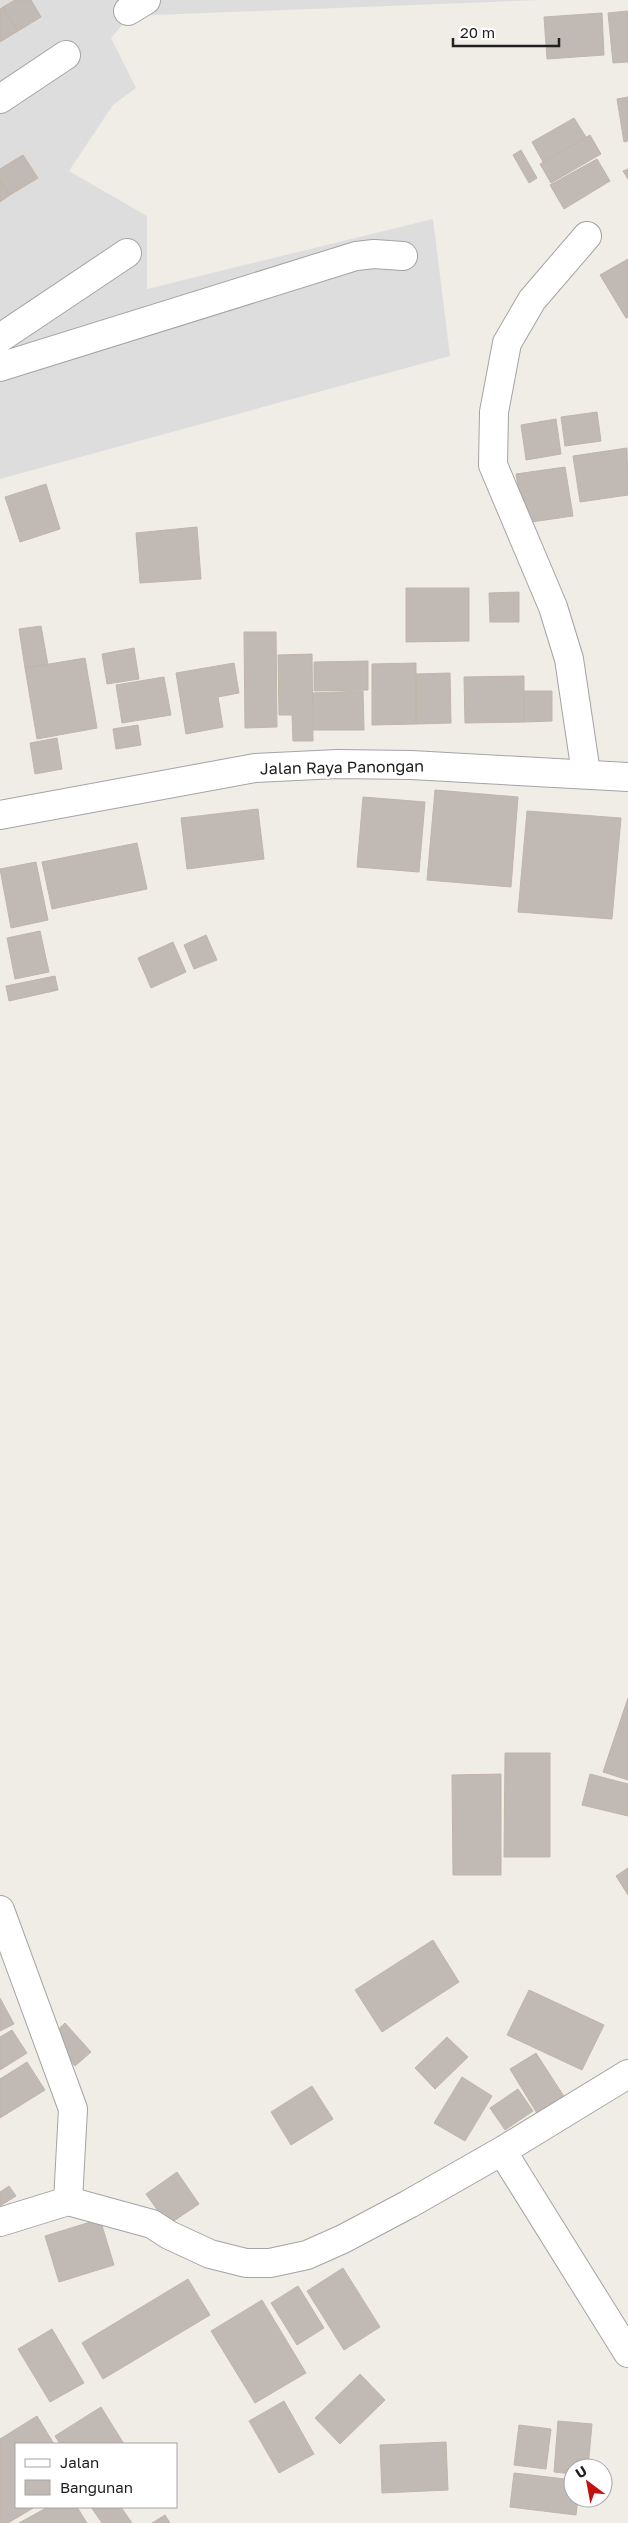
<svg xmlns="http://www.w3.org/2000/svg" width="628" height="2523" font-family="'Golos Text',sans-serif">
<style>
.residential{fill:#dedddd}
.building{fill:#c0b9b4;stroke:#c1b5aa}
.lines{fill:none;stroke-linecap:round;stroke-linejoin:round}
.minor-casing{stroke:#a4a4a4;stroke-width:30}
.tertiary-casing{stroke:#a4a4a4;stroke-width:30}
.minor{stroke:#fff;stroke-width:28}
.tertiary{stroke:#fff;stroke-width:28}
.labels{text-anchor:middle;stroke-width:4.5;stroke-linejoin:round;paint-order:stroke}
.street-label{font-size:16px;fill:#202020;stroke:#fff}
</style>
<rect width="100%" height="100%" fill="#f0ede7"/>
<!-- residential -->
<path class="residential" d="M0,0H542L130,16L111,38L136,88L113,105L69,171L147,216V289L433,219L450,356L0,479Z"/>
<!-- building -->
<path class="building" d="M15,0H31L41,17L18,31L3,7Z
M3,7L18,31L0,42V9Z
M628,11V62L613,63L608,13Z
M602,13L604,55L547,59L544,17Z
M628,97V141L624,142L617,99Z
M574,118L586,137L543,162L532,142Z
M590,135L601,154L551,183L540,164Z
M521,150L537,178L529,183L513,155Z
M23,155L38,178L10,195L0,180V169Z
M597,159L610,181L564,209L550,185Z
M628,169V179L623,171Z
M0,180L10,195L0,202Z
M628,259V317L626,318L600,275Z
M597,412L601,441L565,446L561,417Z
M556,419L561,454L526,460L521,425Z
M627,448L628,495L580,502L573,456Z
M565,467L573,516L524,523L516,474Z
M46,484L60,529L20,542L5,497Z
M197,527L201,579L140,583L136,533Z
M406,588H469V641L406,642Z
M519,592V622H490L489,593Z
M41,626L48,665L25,668L19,629Z
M244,632H276L277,727L245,728Z
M134,648L139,679L107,684L102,654Z
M312,654L313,741H293L292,715H279L278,655Z
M85,658L97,728L37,739L25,668Z
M368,661V690L314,691V662Z
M234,663L239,693L218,697L223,727L186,734L176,673Z
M416,663V724L372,725V664Z
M450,673L451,723L416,724V674Z
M524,676V722L465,723L464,677Z
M164,677L171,715L122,723L116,685Z
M363,691L364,730H313V693Z
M524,691H552V721L524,722Z
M138,725L141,745L116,749L113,729Z
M57,738L62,769L35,774L30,743Z
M435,790L518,797L511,887L427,880Z
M363,797L425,802L419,872L357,867Z
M258,809L264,859L187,869L181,818Z
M527,811L621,818L612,919L518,912Z
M137,843L147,889L52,909L42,862Z
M36,862L48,920L11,928L0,869Z
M40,931L49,972L15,979L7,938Z
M206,935L217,960L194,969L184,945Z
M173,942L186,972L151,988L138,958Z
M55,976L58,990L9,1001L6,986Z
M628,1698V1780L603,1772Z
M505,1753H550V1857H504Z
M501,1774V1875H453L452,1775Z
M590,1774L628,1784V1816L582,1805Z
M628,1868V1895L616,1876Z
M433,1940L459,1982L382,2032L355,1990Z
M529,1990L604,2025L582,2070L507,2035Z
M0,1998L14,2024L0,2031Z
M65,2023L91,2052L75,2066L50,2037Z
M12,2030L27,2053L0,2070V2037Z
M447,2037L468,2057L435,2089L415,2068Z
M536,2053L565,2098L538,2115L510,2069Z
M27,2062L45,2090L0,2118V2079Z
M462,2077L492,2096L465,2141L434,2123Z
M312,2086L333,2119L291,2145L271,2112Z
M518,2089L533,2111L505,2130L490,2108Z
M177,2172L199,2204L168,2225L146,2194Z
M9,2186L16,2196L0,2206V2192Z
M100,2219L114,2265L59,2282L45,2236Z
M343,2268L380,2327L344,2350L307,2291Z
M188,2279L210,2315L103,2379L82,2343Z
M298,2286L324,2328L297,2345L271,2303Z
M262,2300L306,2373L255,2403L211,2331Z
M52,2329L84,2383L50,2402L18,2349Z
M360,2374L385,2400L340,2444L315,2418Z
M284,2401L314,2454L279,2473L249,2421Z
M101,2407L124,2444H60L55,2436Z
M37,2416L54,2444H16V2507H35L8,2523H0V2439Z
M558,2421L592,2424L588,2468H573V2474L554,2472Z
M519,2425L551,2429L546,2469L514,2465Z
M446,2442L448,2490L382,2493L380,2445Z
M514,2473L573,2480V2498H578L576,2515L510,2507Z
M48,2507H77L87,2523H19Z
M91,2507H121L132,2523H102Z
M165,2515L170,2523H152Z"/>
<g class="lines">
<!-- minor casing -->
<g class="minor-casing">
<path id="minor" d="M128,11L146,0
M0,99L66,55
M0,338L127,253
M0,367L356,256L374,254L403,256
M586,773L569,659L553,607L493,465L494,412L507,343L532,300L587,236
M0,1910L73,2109L68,2201
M502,2151L628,2353
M0,2222L68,2201L152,2224L169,2235L210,2254L246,2263H270L307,2255L343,2239L409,2204L502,2151L628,2074"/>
</g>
<!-- tertiary casing -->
<g class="tertiary-casing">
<path id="tertiary" d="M0,815L255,768L337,764L411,765L628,777"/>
</g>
<!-- minor -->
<use href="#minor" class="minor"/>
<!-- tertiary -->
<use href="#tertiary" class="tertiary"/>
</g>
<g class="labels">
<!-- street labels -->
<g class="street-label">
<text transform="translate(342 767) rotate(-1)" y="6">Jalan Raya Panongan</text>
</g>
</g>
<!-- legend -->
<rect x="15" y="2443" width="162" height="65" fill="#ffffff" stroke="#a6a6a6"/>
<rect x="25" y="2459" width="25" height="8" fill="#ffffff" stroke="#a6a6a6"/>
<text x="60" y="2468" font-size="15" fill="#202020">Jalan</text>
<rect x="25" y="2480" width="25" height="15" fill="#c0b9b4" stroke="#a6a6a6"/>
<text x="60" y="2493" font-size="15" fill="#202020">Bangunan</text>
<!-- north arrow -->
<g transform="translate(588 2483) rotate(328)"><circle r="24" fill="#ffffff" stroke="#a6a6a6"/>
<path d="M0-4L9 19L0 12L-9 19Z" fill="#c3110d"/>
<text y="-8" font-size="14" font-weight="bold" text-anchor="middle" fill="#202020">U</text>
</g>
<!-- scale -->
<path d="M453 38v8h106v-8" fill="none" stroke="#202020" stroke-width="2.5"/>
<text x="460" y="38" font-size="15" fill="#202020" stroke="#ffffff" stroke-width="4" paint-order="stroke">20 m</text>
</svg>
